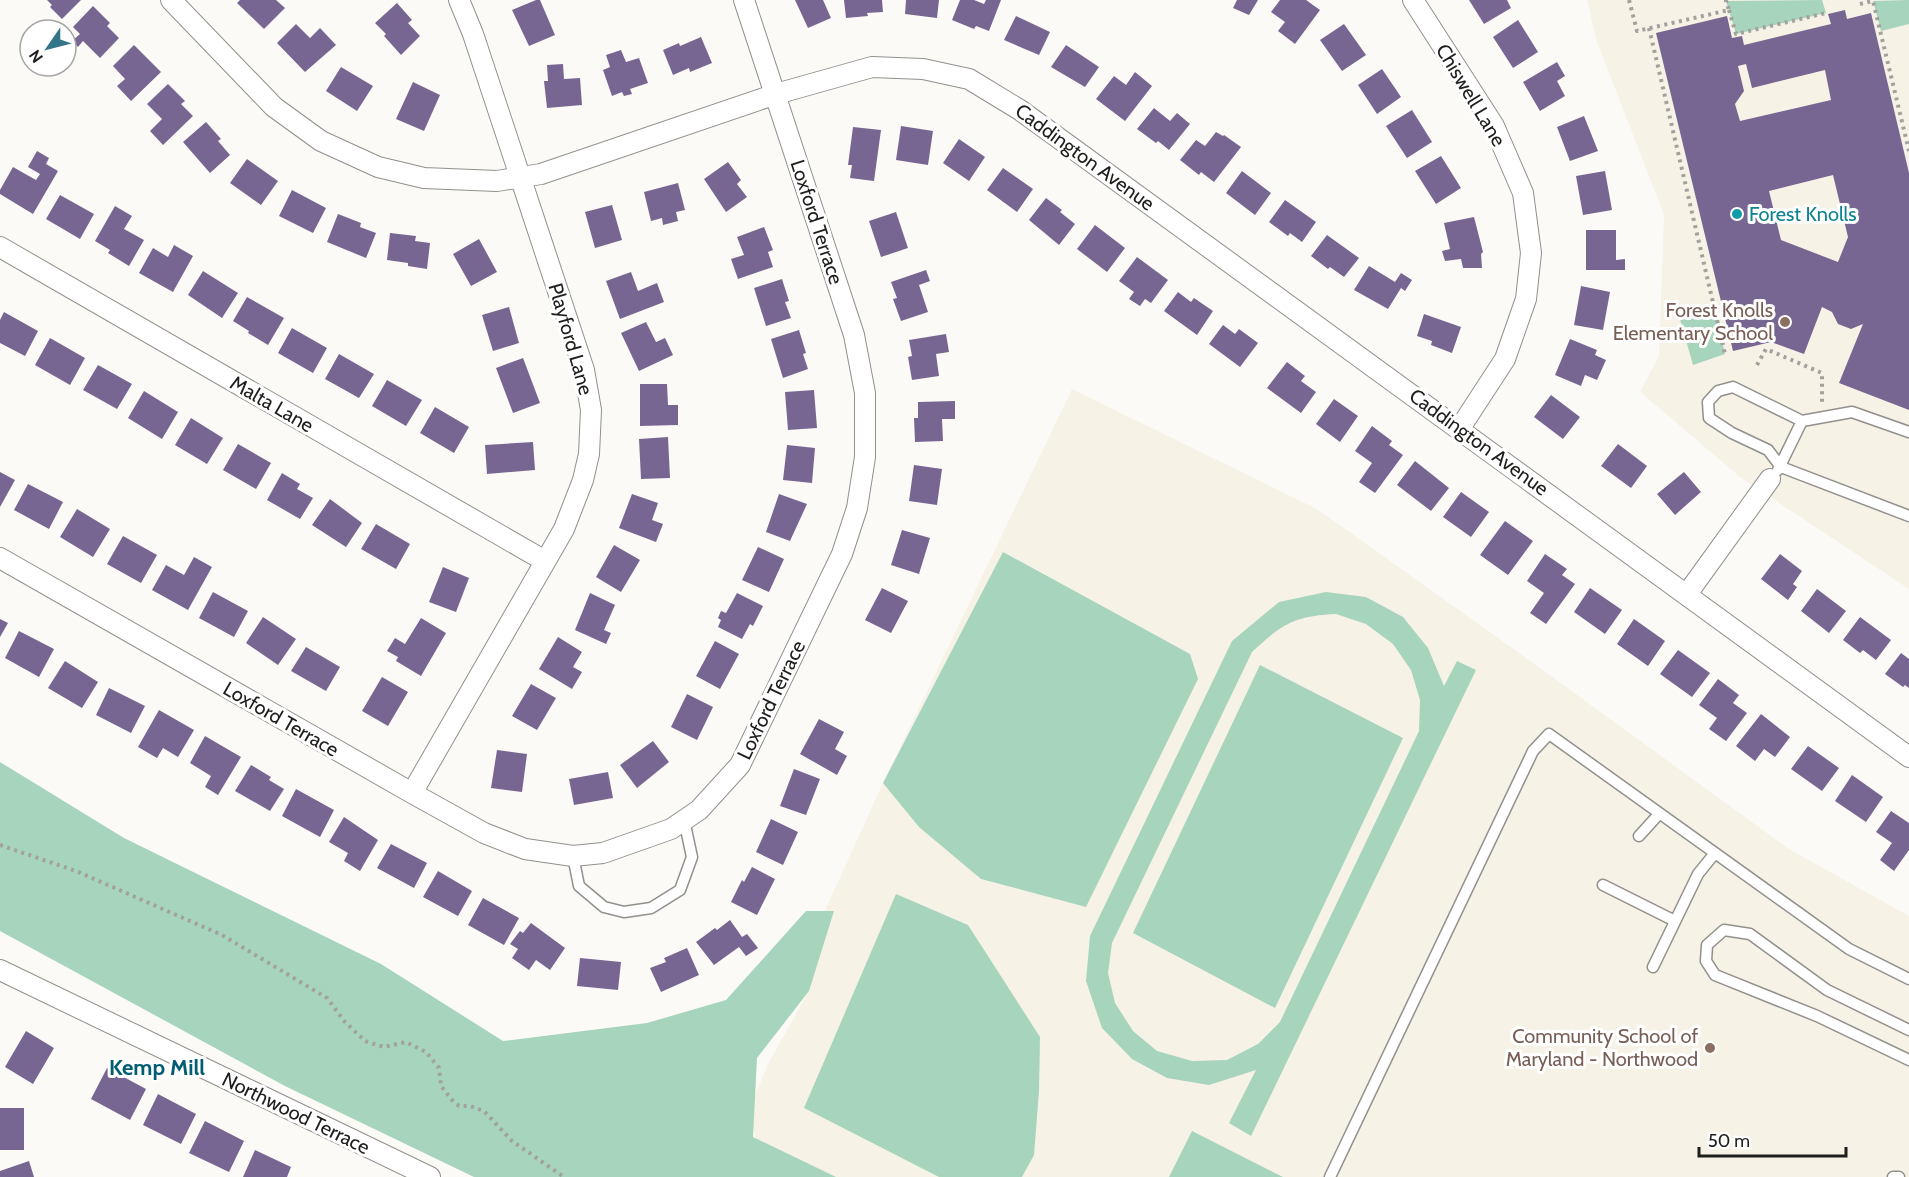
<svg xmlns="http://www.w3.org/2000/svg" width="1909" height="1177" font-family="Cabin,sans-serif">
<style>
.built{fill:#f7f2e6}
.green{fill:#a6d4bd;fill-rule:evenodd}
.building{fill:#786692;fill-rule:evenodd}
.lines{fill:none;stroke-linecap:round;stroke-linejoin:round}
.service-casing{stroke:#92908c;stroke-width:13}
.minor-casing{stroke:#92908c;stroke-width:22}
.path{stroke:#a2a19e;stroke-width:4;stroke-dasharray:3 4.5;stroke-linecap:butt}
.service{stroke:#fff;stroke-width:10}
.minor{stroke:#fff;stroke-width:20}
.culture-dot{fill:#0f9aa8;stroke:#fff;stroke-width:2}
.education-dot{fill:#8d6e63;stroke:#fff;stroke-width:2}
.labels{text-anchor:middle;stroke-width:6;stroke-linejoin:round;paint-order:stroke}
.street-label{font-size:20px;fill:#1e1e1c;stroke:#fff}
.culture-label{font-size:20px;fill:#0d838f;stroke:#fff;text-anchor:start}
.education-label{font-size:20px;fill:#785e54;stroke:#fff;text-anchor:end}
.quarter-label{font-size:22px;font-weight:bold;fill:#035d72;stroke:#fff}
</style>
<rect width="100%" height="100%" fill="#fcfaf6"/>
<!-- built -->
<path class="built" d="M1587,0H1909V589L1740,477L1640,392L1659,356L1664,215L1596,39Z
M1072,389L1317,509L1529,660L1789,849L1909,916V1177H821L758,1147L749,1111L768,1064L809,991L827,906L883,783Z"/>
<!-- green -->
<path class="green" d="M1822,0L1826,13L1736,34L1726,1Z
M1909,0V24L1881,31L1873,1Z
M1715,310L1725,354L1693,365L1680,319Z
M1003,552L1190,654L1198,679L1086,907L981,879L919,827L883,783Z
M1326,592L1366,597L1403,617L1428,648L1444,686L1457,661L1476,670L1251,1136L1229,1123L1256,1070L1209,1085L1167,1078L1132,1059L1102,1028L1086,981L1090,936L1232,641L1279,602ZM1336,614L1366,624L1393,644L1411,670L1420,700L1419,731L1280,1022L1258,1044L1227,1060L1192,1061L1157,1051L1133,1031L1115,1003L1108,973L1112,943L1252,652C1282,624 1294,616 1336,614Z
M1260,665L1403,738L1275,1008L1133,933Z
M0,762L124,838L381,964L503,1041L647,1023L726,1000L806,911H834L809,991L757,1058L753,1137L836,1177H474L285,1086L0,931Z
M896,894L968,925L1040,1037L1039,1091L1034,1155L1022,1177H939L804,1108Z
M1192,1131L1283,1177H1169Z"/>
<!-- building -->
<path class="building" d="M47,0H81L62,19L50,7L52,5Z
M240,0H276L285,8L264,29L237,3Z
M536,0H540L555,35L529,46L512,10Z
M795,0H823L831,18L808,28Z
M844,0H882L883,12L867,13L868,16L846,18Z
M906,0H939L937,18L905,14Z
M960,0H974L984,4L986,0H1001L989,31L976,26L974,29L952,20Z
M1237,0H1258L1249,15L1233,8Z
M1280,0H1306L1320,10L1295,44L1278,31L1285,22L1271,12Z
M1469,0H1507L1511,8L1484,24Z
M397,3L412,20L408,23L420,36L401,55L384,36L386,34L375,23Z
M93,6L110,23L107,26L119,38L100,58L83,41L78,47L72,41L80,34L73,27Z
M1845,10L1847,19L1871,13L1909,173V410L1839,383L1863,324L1851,329L1838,324L1832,312L1822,307L1804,354L1771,342L1733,351L1656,33L1727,16L1732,38L1742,36L1744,45L1831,24L1828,14ZM1746,64L1752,88L1825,70L1831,100L1740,121L1735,104L1744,91L1738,66ZM1833,175L1848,237L1838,262L1781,240L1769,191Z
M1016,16L1050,32L1039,55L1004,40Z
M1518,20L1538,52L1513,68L1493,37Z
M296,24L310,38L320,28L336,45L305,72L277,43Z
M1344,24L1366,55L1342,71L1320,40Z
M701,37L712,63L690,72L689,68L673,75L663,50L679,43L680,46Z
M134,45L161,72L131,101L117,86L125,79L113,66Z
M1066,45L1099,67L1085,87L1051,67Z
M621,50L626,62L639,58L648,83L630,89L632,94L624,96L622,92L612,96L603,70L610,67L606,55Z
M1557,62L1565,76L1557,81L1565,96L1540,111L1523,82Z
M563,64L564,79L580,78L582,105L547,108L544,81H548L547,65Z
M341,67L373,86L357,111L326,91Z
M1382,69L1401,97L1377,114L1358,85Z
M1135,72L1152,86L1125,121L1096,99L1114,76L1126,85Z
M413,82L440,95L424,131L396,119Z
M168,84L185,101L181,104L193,116L163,145L150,131L162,119L147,104Z
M1154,108L1170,121L1177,113L1190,124L1169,150L1158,141L1156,143L1137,129Z
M1412,110L1432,142L1407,158L1386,126Z
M1584,116L1598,151L1570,161L1557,127Z
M206,122L221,139L218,141L230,155L210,173L183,142Z
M901,126L933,131L928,165L896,160Z
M853,127L881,130L874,181L850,178L852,165H848Z
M1216,132L1223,136L1224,135L1241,147L1214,182L1201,172L1199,175L1180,160L1196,140L1205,146Z
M959,139L985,157L969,181L943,163Z
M37,151L49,158L46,164L58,171L33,214L0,194V190L13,167L36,180L40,174L28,167Z
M1441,156L1461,188L1436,204L1415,171Z
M247,159L278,181L261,205L230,183Z
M728,162L741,180L737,184L747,197L726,212L704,179Z
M1003,168L1033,189L1017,212L987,190Z
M1242,171L1271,193L1255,215L1226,193Z
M1605,171L1612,210L1583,215L1576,176Z
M678,183L685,210L676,212L678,221L663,225L662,218L651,221L644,192Z
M292,190L326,208L313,233L279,216Z
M60,195L94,214L80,239L46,219Z
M1046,198L1062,210L1060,212L1075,224L1059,245L1029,220Z
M1285,200L1316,222L1302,242L1290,233L1288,236L1269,222Z
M612,205L622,240L595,248L585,212Z
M115,206L132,216L124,229L144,240L129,266L108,253L110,250L95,241Z
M896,212L908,248L881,257L869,221Z
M338,214L361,223L360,227L376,233L366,258L327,242Z
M1474,217L1483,252L1481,254L1482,268H1463L1461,259L1445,261L1442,251L1450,249L1444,223Z
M1095,225L1125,248L1107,272L1077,249Z
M764,227L773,250L768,252L773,267L738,279L731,259L744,255L737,237Z
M1586,230H1616V260L1625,259V270H1586Z
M390,233L416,236L415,241L430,243L427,269L408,266V263L387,260Z
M1327,235L1359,258L1344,277L1330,267L1328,269L1311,256Z
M479,239L497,272L471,286L453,254Z
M174,245L193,256L173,292L139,273L153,248L168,257Z
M1137,257L1168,280L1151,303L1145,299L1140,306L1129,299L1134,292L1119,281Z
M1369,266L1395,282L1401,273L1412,280L1405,291L1401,288L1388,309L1354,290Z
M926,270L930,281L919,285L928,312L901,321L893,299L897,298L891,282Z
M203,271L238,293L222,318L188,295Z
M631,272L638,291L657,283L664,302L620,319L606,281Z
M782,279L789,301L785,302L791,318L766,326L754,288Z
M1581,286L1610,292L1603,330L1574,325Z
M1178,292L1191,302L1194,298L1213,311L1197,335L1164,311Z
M247,297L284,318L268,345L248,333L249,331L233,321Z
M509,307L519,343L493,351L482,315Z
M4,312L38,331L25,356L0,343V320Z
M1424,314L1461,327L1452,353L1431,345L1432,341L1417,336Z
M646,322L656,342L665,338L673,355L639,371L621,333Z
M1223,325L1235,334L1239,329L1258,343L1240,367L1209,344Z
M292,328L327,348L313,373L278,353Z
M799,330L806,353L803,354L808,369L783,378L771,339Z
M946,334L949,352L936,354L939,376L912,380L908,357L912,356L909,340Z
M50,338L85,358L70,385L35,365Z
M1570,339L1597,350L1595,355L1606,360L1597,380L1585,375L1581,386L1555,375Z
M339,354L374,374L359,398L325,379Z
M523,358L540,403L513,413L496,368Z
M1287,362L1305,376L1301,381L1316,392L1301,413L1267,388Z
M98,365L132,384L117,409L83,390Z
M387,380L422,400L406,426L372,406Z
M640,384H667L668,405H678V425L640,426Z
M814,390L817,428L788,430L785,392Z
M144,391L178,412L162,439L128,418Z
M1551,395L1580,417L1563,439L1534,417Z
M1334,399L1358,416L1340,442L1316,424Z
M955,401V419H942L943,441L915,442L914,418H918V402Z
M435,407L469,427L454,453L420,433Z
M191,418L223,438L207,464L175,445Z
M1372,426L1392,441L1389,445L1403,455L1375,493L1359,482L1372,463L1355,451Z
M668,437L670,478L641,479L639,439Z
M533,442L535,470L487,474L485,445Z
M238,444L271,463L256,489L223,470Z
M1618,444L1647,466L1631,488L1601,466Z
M787,445L815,448L812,483L783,480Z
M1415,461L1449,488L1431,511L1397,485Z
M914,465L942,469L937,505L909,501Z
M0,472L15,480L0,507Z
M1684,472L1701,492L1675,515L1657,494Z
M282,473L300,484L297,489L313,498L300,519L267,500Z
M28,484L63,502L49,529L14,510Z
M1461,492L1489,512L1471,537L1443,517Z
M632,494L658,503L652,520L663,524L656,542L619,528Z
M779,494L807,504L790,541L766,532Z
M330,499L362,523L346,547L312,525Z
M77,509L110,529L93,557L60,537Z
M1505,521L1533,541L1508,575L1480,555Z
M376,524L410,544L396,569L361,549Z
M902,530L930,538L919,574L891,565Z
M123,536L157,555L141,583L107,564Z
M614,545L640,560L621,592L596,577Z
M758,547L784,559L769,592L742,580Z
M1545,554L1567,569L1562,575L1575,584L1546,624L1530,613L1544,593L1527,581Z
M1780,554L1802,571L1793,584L1797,587L1788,600L1761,579Z
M194,557L212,567L188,610L152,590L166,565L184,575Z
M443,567L469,578L456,612L429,602Z
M882,588L908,601L891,633L865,620Z
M1590,588L1622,610L1605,634L1574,612Z
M1817,589L1846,611L1829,633L1801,611Z
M213,592L248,611L234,637L199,618Z
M590,593L615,605L604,630L611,633L606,644L575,630Z
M737,593L763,606L753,626L750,624L742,639L718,627L721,620L718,618L721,611L726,613Z
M263,617L296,639L278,665L246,643Z
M1860,617L1891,640L1876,660L1863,650L1860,653L1843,640Z
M421,618L446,633L421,676L396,661L398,657L387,651L395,638L405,644Z
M0,619L8,623L0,637Z
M1634,619L1665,641L1648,666L1617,644Z
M19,631L54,649L39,677L5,658Z
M558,637L582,652L573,667L582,672L572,689L539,669Z
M715,641L739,654L720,689L696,676Z
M306,647L340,667L326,691L291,671Z
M1678,650L1710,673L1692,697L1660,674Z
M1901,653L1909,659V688L1905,685L1903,687L1885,674Z
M65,661L98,682L82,708L48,688Z
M382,677L408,692L388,726L362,711Z
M1718,679L1739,695L1733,703L1747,713L1726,741L1709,729L1717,718L1699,705Z
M531,684L556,698L537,730L512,716Z
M109,688L145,706L131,733L96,715Z
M687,694L713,707L697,740L671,727Z
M159,710L194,730L178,757L163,748L157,758L138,747Z
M1761,714L1790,737L1775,757L1764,749L1755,761L1736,746Z
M819,719L844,732L835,749L847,756L837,775L800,754Z
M205,736L241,757L218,795L205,787L211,776L190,763Z
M653,741L669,762L637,788L620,765Z
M1808,746L1839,768L1822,791L1791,769Z
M497,750L527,754L522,792L491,788Z
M251,765L271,777L269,780L284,789L270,811L235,791Z
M794,769L820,779L806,815L780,806Z
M608,772L613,798L574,805L569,779Z
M1852,775L1883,797L1866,822L1835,801Z
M296,789L334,810L320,837L282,816Z
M1891,811L1909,823V850L1894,871L1880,860L1892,843L1876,832Z
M344,817L378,840L360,871L344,861L348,853L329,842Z
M771,819L798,832L783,865L756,852Z
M391,844L427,863L414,888L377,868Z
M752,867L775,879L757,915L731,902L742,880L744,882Z
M438,871L472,891L458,916L423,897Z
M483,898L519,918L504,945L468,925Z
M730,920L742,937L747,934L758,948L746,956L739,947L714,965L696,942L715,928L717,930Z
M531,923L565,948L550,970L536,960L529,970L512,958L518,949L510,944L520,931L523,933Z
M687,948L699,975L661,992L650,968L666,962L664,958Z
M580,958L621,962L618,990L577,986Z
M26,1031L54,1048L33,1084L5,1067Z
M107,1068L146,1089L130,1120L91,1099Z
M158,1094L196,1114L181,1144L143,1125Z
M0,1108H24V1150H0Z
M205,1121L244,1141L229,1172L189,1153Z
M255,1150L291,1167L287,1177H243Z
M29,1161L34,1177H0V1171Z"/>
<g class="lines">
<!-- service casing -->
<g class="service-casing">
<path id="service" d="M1909,432L1852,412L1802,421L1733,387L1718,391L1708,402L1709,418L1732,433L1768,450L1781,467L1909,516
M1778,470L1802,421
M1639,836L1659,814
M573,856L579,886L604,907L624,912L651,908L680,890L692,857L684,820
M1603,885L1675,921
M1653,967L1698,874L1715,853
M1909,1030L1827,990L1750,934L1724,930L1707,945L1706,961L1715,975L1817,1016L1909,1060
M1330,1177L1533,751L1549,734L1849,949L1909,979
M1893,1177H1899"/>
</g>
<!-- minor casing -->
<g class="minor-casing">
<path id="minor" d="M171,0L274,107L321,141L378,167L424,178L497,181L541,174L776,94L872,67L923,69L969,79L1020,110L1909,757
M1413,0L1494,126L1523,193L1531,253L1526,299L1505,359L1460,428
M0,247L545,561
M0,558L412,793L484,833L525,849L573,856L603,853L671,829L699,810L740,765L842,554L857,508L865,457V393L854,335L744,0
M1687,594L1770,479
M412,793L564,529L583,480L589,454L591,410L584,370L473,34L459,0
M0,970L430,1177"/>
</g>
<!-- path -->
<path class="path" d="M1629,0L1637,31L1729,10L1726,1L1729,0
M1860,4L1873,1L1909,151
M1729,10L1736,34L1826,13L1828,14
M1649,28L1725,354
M1757,365L1766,349L1822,373V404
M0,845L76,871L222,935L327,998L345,1022L365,1041L384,1047L406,1042L426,1052L439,1068L441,1086L452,1100L459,1106H470L484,1111L512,1141L564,1177"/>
<!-- service -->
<use href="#service" class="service"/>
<!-- minor -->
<use href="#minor" class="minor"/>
</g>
<!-- markers -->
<circle class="culture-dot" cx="1737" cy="214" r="6"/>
<g class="education-dot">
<circle cx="1785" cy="322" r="6"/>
<circle cx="1710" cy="1048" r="6"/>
</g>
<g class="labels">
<!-- street labels -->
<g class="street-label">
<text transform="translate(1471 95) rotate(59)" y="7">Chiswell Lane</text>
<text transform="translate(1085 157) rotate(36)" y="7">Caddington Avenue</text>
<text transform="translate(817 222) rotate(72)" y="7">Loxford Terrace</text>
<text transform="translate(571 339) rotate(74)" y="7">Playford Lane</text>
<text transform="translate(272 404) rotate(30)" y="7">Malta Lane</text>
<text transform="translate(1479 442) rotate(36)" y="7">Caddington Avenue</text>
<text transform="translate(771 700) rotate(-64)" y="7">Loxford Terrace</text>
<text transform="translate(281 719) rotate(30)" y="7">Loxford Terrace</text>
<text transform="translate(296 1113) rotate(26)" y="7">Northwood Terrace</text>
</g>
<!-- culture labels -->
<g class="culture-label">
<text x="1749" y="221">Forest Knolls</text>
</g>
<!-- education labels -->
<g class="education-label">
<text x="1773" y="317">Forest Knolls<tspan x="1773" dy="23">Elementary School</tspan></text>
<text x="1698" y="1043">Community School of<tspan x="1698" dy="23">Maryland - Northwood</tspan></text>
</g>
<!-- quarter labels -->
<g class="quarter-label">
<text x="157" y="1075">Kemp Mill</text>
</g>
</g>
<!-- north arrow -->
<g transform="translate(48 48) rotate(235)"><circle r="28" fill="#ffffff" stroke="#a5a5a4" stroke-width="1.5"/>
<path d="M0-4.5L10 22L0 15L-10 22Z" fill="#357589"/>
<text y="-9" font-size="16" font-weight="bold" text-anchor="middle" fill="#1e1e1c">N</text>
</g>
<!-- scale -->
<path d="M1699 1147v9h147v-9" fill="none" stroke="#1e1e1c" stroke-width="3"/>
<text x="1708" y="1147" font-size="18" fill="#1e1e1c" stroke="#ffffff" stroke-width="4.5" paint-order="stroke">50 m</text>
</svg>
